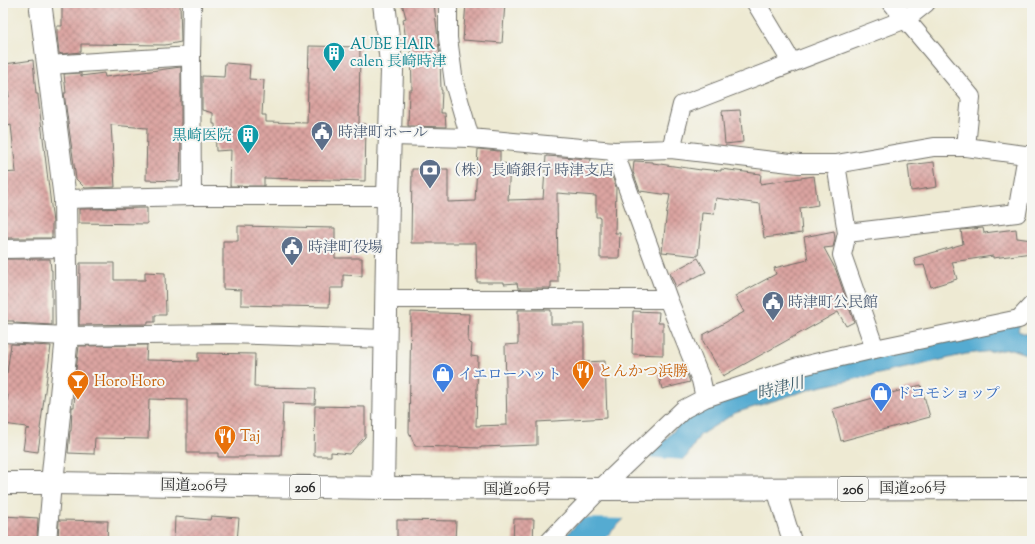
<svg xmlns="http://www.w3.org/2000/svg" width="1035" height="544" font-family="'Sorts Mill Goudy','Noto Serif JP',serif">
<style>
.water{fill:#54abd1;stroke:#406b7e}
.pier{fill:#eeead3}
.building{fill:url(#building-cross-hatch)}
.lines{fill:none;stroke-linecap:round;stroke-linejoin:round}
.minor-casing{stroke:#6f6e66;stroke-width:20}
.tertiary-casing{stroke:#6f6e66;stroke-width:24}
.trunk-casing{stroke:#6f6e66;stroke-width:24}
.minor{stroke:#fff;stroke-width:18}
.tertiary{stroke:#fff;stroke-width:22}
.trunk{stroke:#fff;stroke-width:22}
.labels{text-anchor:middle;stroke-width:4;stroke-linejoin:round;paint-order:stroke}
.shield{fill:#f6f6f2;stroke:#686867;stroke-width:1}
.shield-label{font-size:14px;font-weight:bold;fill:#2b2b2b}
.culture-label{font-size:15px;fill:#0d838f;stroke:#f6f6f2;text-anchor:start}
.service-label{font-size:15px;fill:#4e5e75;stroke:#f6f6f2;text-anchor:start}
.food-label{font-size:15px;fill:#c56008;stroke:#f6f6f2;text-anchor:start}
.shop-label{font-size:15px;fill:#366cbe;stroke:#f6f6f2;text-anchor:start}
.street-label{font-size:15px;fill:#2b2b2b;stroke:#f6f6f2}
.water-label{font-size:16px;font-style:italic;fill:#395865;stroke:#f6f6f2}
</style>
<defs>
<pattern id="building-cross-hatch" width="8" height="8" patternUnits="userSpaceOnUse"><rect width="8" height="8" fill="#dba4a1"/><path d="M0 0l8 8M0 8l8-8" fill="none" stroke="#b28683"/></pattern>
</defs>
<rect width="100%" height="100%" fill="#f6f6f2"/>
<filter id="ink" filterUnits="userSpaceOnUse"><feTurbulence type="fractalNoise" baseFrequency=".025" numOctaves="2"/><feDisplacementMap in="SourceGraphic" scale="8" xChannelSelector="R" yChannelSelector="G"/><feConvolveMatrix kernelMatrix="1 2 1 2 8 2 1 2 1" color-interpolation-filters="sRGB"/></filter>
<filter id="wash" filterUnits="userSpaceOnUse"><feTurbulence type="fractalNoise" baseFrequency=".012" numOctaves="4" result="noise"/><feDisplacementMap in="SourceGraphic" scale="16" xChannelSelector="R" yChannelSelector="G"/><feGaussianBlur stdDeviation="0.9" result="paint"/><feColorMatrix in="noise" values="0 0 0 0 0 0 0 0 0 0 0 0 0 0 0 0 0 1.4 0 .05"/><feComposite in="paint" operator="in"/></filter>
<g filter="url(#wash)">
<rect width="100%" height="100%" fill="#eeead3"/>
<!-- water -->
<path class="water" d="M1020,322L1018,331L1032,336V356L1011,349L966,354L924,364L814,388L735,413L700,435L687,456L602,541H560L582,519L665,440L689,414L710,403L825,366Z"/>
<!-- pier -->
<path class="pier" d="M644,457L686,460L628,519L580,518Z"/>
<g id="blocks">
<!-- building -->
<path class="building" d="M77,3H180L181,42L165,45L81,44V52L62,54L59,53L57,35V26H62V5L77,4Z
M402,3H434L440,58L441,90H442L441,113H445L446,127L408,126L409,90H412L411,48H407L403,19L406,18Z
M466,3H505L502,43L463,40Z
M309,46L360,47L359,124H366L365,181L264,178V186H230L231,150L216,151L215,124H213V113L202,110V76L224,77L225,63L250,65L249,79L264,80L262,115H266V122L307,123Z
M33,60L36,94H38V96L50,197L53,223H52V238H3V173L16,172L11,125L8,126L5,97H9L5,64Z
M181,67V133L180,181L146,180L147,128L111,125L115,187L85,188L76,179L64,93H66L64,74L81,73V76L104,73L105,77Z
M740,110L743,142L725,144L722,111Z
M478,149L500,151V163L510,164L508,200L543,199L546,156L591,159L590,175L612,176L616,187L615,233H620L619,258H600V217H596V196L557,193L558,282H551V288H518L517,283L504,284V282H477L476,243H411L412,169H448V202L475,201Z
M634,161L653,162V163L701,170V169L721,171V169L761,174L760,184L814,176L818,205L800,208L802,233L764,238L760,204L716,198L714,214L702,213L698,256L662,252L667,211L670,195L640,191L633,172Z
M934,162L937,187L911,191L908,165Z
M147,208V224L79,223V209Z
M238,226L335,228V258H362V276L343,275V288H330L329,307L241,305V290L223,289V241H238Z
M983,228L984,233L1016,229L1017,238L1032,240V253L993,258V256L952,262L957,279L931,287L924,265L916,266L914,258L963,244L961,230Z
M834,231L835,239L833,247L824,248L836,270L854,322L846,326L838,312L723,376L703,341V335L744,312L735,296L776,274L774,268L808,260L804,237Z
M698,258L706,272L676,287L670,273Z
M3,259H50L51,270H52V325L14,323V321H3Z
M80,263H114V280H145V272L165,273L166,315H155V322H148V324L79,325Z
M518,310H551V324H584V362L605,361L607,418L537,422V445L481,447V448L415,446L409,432L411,312L469,314L468,342L472,344L471,356L478,357L476,426L507,425L505,345L518,344Z
M633,311L659,312L658,323H663V355L632,354Z
M11,344L51,346L40,429L41,430L38,452L23,450L26,429H30L26,428V427L4,424L8,395L3,394V372L7,373Z
M147,345L146,360L198,361V353L255,354L254,387L316,388L315,404L283,403L281,456H245V457H218V453H187V400L149,399L148,439L95,438L94,454L68,453L70,431H71L72,407H74L76,370L79,346Z
M683,363L690,382L662,389L657,369Z
M921,385L930,417L841,441L833,409Z
M315,406L365,407V437L349,454L331,452V456H314Z
M3,516L38,518L37,541H3Z
M211,516L239,518L237,541H174L175,517L210,520Z
M514,519H534L533,541H513Z
M59,520L108,521L107,541H58Z
M397,520L456,521L455,541H397Z"/>
</g>
</g>
<g filter="url(#ink)">
<use href="#blocks" fill-opacity="0" stroke="#6f6e66" stroke-width="1"/>
<g class="lines">
<!-- minor casing -->
<g class="minor-casing">
<path id="minor" d="M192,3L191,56L192,196
M448,3V38L454,83L470,138
M756,3L792,63
M892,3L971,97L966,147
M48,65L191,56
M391,136L470,138L614,151L671,149L799,164H836L934,147H966L1032,156
M671,149L682,105L906,19L926,3
M614,151L668,299
M836,164L847,233L1017,213L1027,155
M65,199L192,196H388
M847,233L842,255L875,349
M3,249L66,248
M387,299H668L701,380L705,398L684,409L600,489L550,541
M3,333L67,336L225,334L386,339
M705,398L798,367L875,349L1019,319L1032,305
M776,489L792,541
M47,541L52,483"/>
</g>
<!-- tertiary casing -->
<g class="tertiary-casing">
<path id="tertiary" d="M41,9L65,199L67,336L52,483
M383,488L388,196L392,71L384,3"/>
</g>
<!-- trunk casing -->
<g class="trunk-casing">
<path id="trunk" d="M3,483H52L383,488L600,489L1032,488"/>
</g>
<!-- minor -->
<use href="#minor" class="minor"/>
<!-- tertiary -->
<use href="#tertiary" class="tertiary"/>
<!-- trunk -->
<use href="#trunk" class="trunk"/>
</g>
</g>
<!-- icons -->
<defs>
<g id="building-pin" transform="scale(1.15)"><path d="M0 17L-7.5 6A9.5 9.5 0 1 1 7.5 6Z" fill="#0f9aa8" stroke="#f6f6f2"/><path d="M-4-6H4V6H1V3H-1V6H-4ZM-2.5-4.3h1.7v1.8h-1.7ZM.8-4.3h1.7v1.8H.8ZM-2.5-1h1.7V.8h-1.7ZM.8-1h1.7V.8H.8Z" fill="#fff"/></g>
<g id="civic-pin" transform="scale(1.15)"><path d="M0 17L-7.5 6A9.5 9.5 0 1 1 7.5 6Z" fill="#5c6f8a" stroke="#f6f6f2"/><path d="M-.6-6.5H3V-4.5H.6V-3L4-1V1h2V6H-6V1h2V-1L-.6-3ZM-1.2 2.5V6h2.4V2.5Z" fill="#fff"/></g>
<g id="bank-pin" transform="scale(1.15)"><path d="M0 17L-7.5 6A9.5 9.5 0 1 1 7.5 6Z" fill="#5c6f8a" stroke="#f6f6f2"/><path d="M-6-4H6V4H-6ZM0-2.3a2.3 2.3 0 1 0 0 4.6a2.3 2.3 0 1 0 0-4.6Z" fill="#fff"/></g>
<g id="restaurant-pin" transform="scale(1.15)"><path d="M0 17L-7.5 6A9.5 9.5 0 1 1 7.5 6Z" fill="#e8710a" stroke="#f6f6f2"/><path d="M-5-6h1v4h1v-4h1v4h1v-4h1v5L-1.5 .5V6h-2V.5L-5-1ZM5-6V6H3V1.5H1.5Q1.5-4 5-6Z" fill="#fff"/></g>
<g id="shop-pin" transform="scale(1.15)"><path d="M0 17L-7.5 6A9.5 9.5 0 1 1 7.5 6Z" fill="#3f7fe0" stroke="#f6f6f2"/><path d="M-5-2.5h2.3a2.7 3.5 0 0 1 5.4 0H5L5.5 6h-11ZM-1.5-2.5h3a1.5 2.3 0 0 0-3 0Z" fill="#fff"/></g>
<g id="bar-pin" transform="scale(1.15)"><path d="M0 17L-7.5 6A9.5 9.5 0 1 1 7.5 6Z" fill="#e8710a" stroke="#f6f6f2"/><path d="M-6-5H6L.8 .8V4.5H3.5V6h-7V4.5H-.8V.8Z" fill="#fff"/></g>
</defs>
<g fill-rule="evenodd">
<use href="#building-pin" x="334" y="53"/>
<use href="#civic-pin" x="322" y="132"/>
<use href="#building-pin" x="248" y="135"/>
<use href="#bank-pin" x="430" y="170"/>
<use href="#civic-pin" x="292" y="247"/>
<use href="#civic-pin" x="773" y="302"/>
<use href="#restaurant-pin" x="583" y="371"/>
<use href="#shop-pin" x="443" y="374"/>
<use href="#bar-pin" x="78" y="381"/>
<use href="#shop-pin" x="881" y="393"/>
<use href="#restaurant-pin" x="225" y="436"/>
</g>
<g class="labels">
<!-- shield labels -->
<g class="shield">
<rect x="290" y="475" width="30" height="24" rx="3"/>
<rect x="838" y="477" width="30" height="24" rx="3"/>
</g>
<g class="shield-label">
<text x="305" y="492">206</text>
<text x="853" y="494">206</text>
</g>
<!-- culture labels -->
<g class="culture-label">
<text x="350" y="49">AUBE HAIR<tspan x="350" dy="17">calen 長崎時津</tspan></text>
<text x="232" y="140" text-anchor="end">黒崎医院</text>
</g>
<!-- service labels -->
<g class="service-label">
<text x="338" y="137">時津町ホール</text>
<text x="446" y="175">（株）長崎銀行 時津支店</text>
<text x="308" y="252">時津町役場</text>
<text x="788" y="307">時津町公民館</text>
</g>
<!-- food labels -->
<g class="food-label">
<text x="598" y="376">とんかつ浜勝</text>
<text x="94" y="386">Horo Horo</text>
<text x="240" y="441">Taj</text>
</g>
<!-- shop labels -->
<g class="shop-label">
<text x="458" y="379">イエローハット</text>
<text x="896" y="398">ドコモショップ</text>
</g>
<!-- street labels -->
<g class="street-label">
<text transform="translate(194 485) rotate(1)" y="5">国道206号</text>
<text x="913" y="493">国道206号</text>
<text x="517" y="494">国道206号</text>
</g>
<!-- water labels -->
<g class="water-label">
<text transform="translate(780 387) rotate(-14)" y="6">時津川</text>
</g>
</g>
<!-- margin -->
<rect width="1035" height="544" fill="none" stroke="#f6f6f2" stroke-width="16"/>
</svg>
